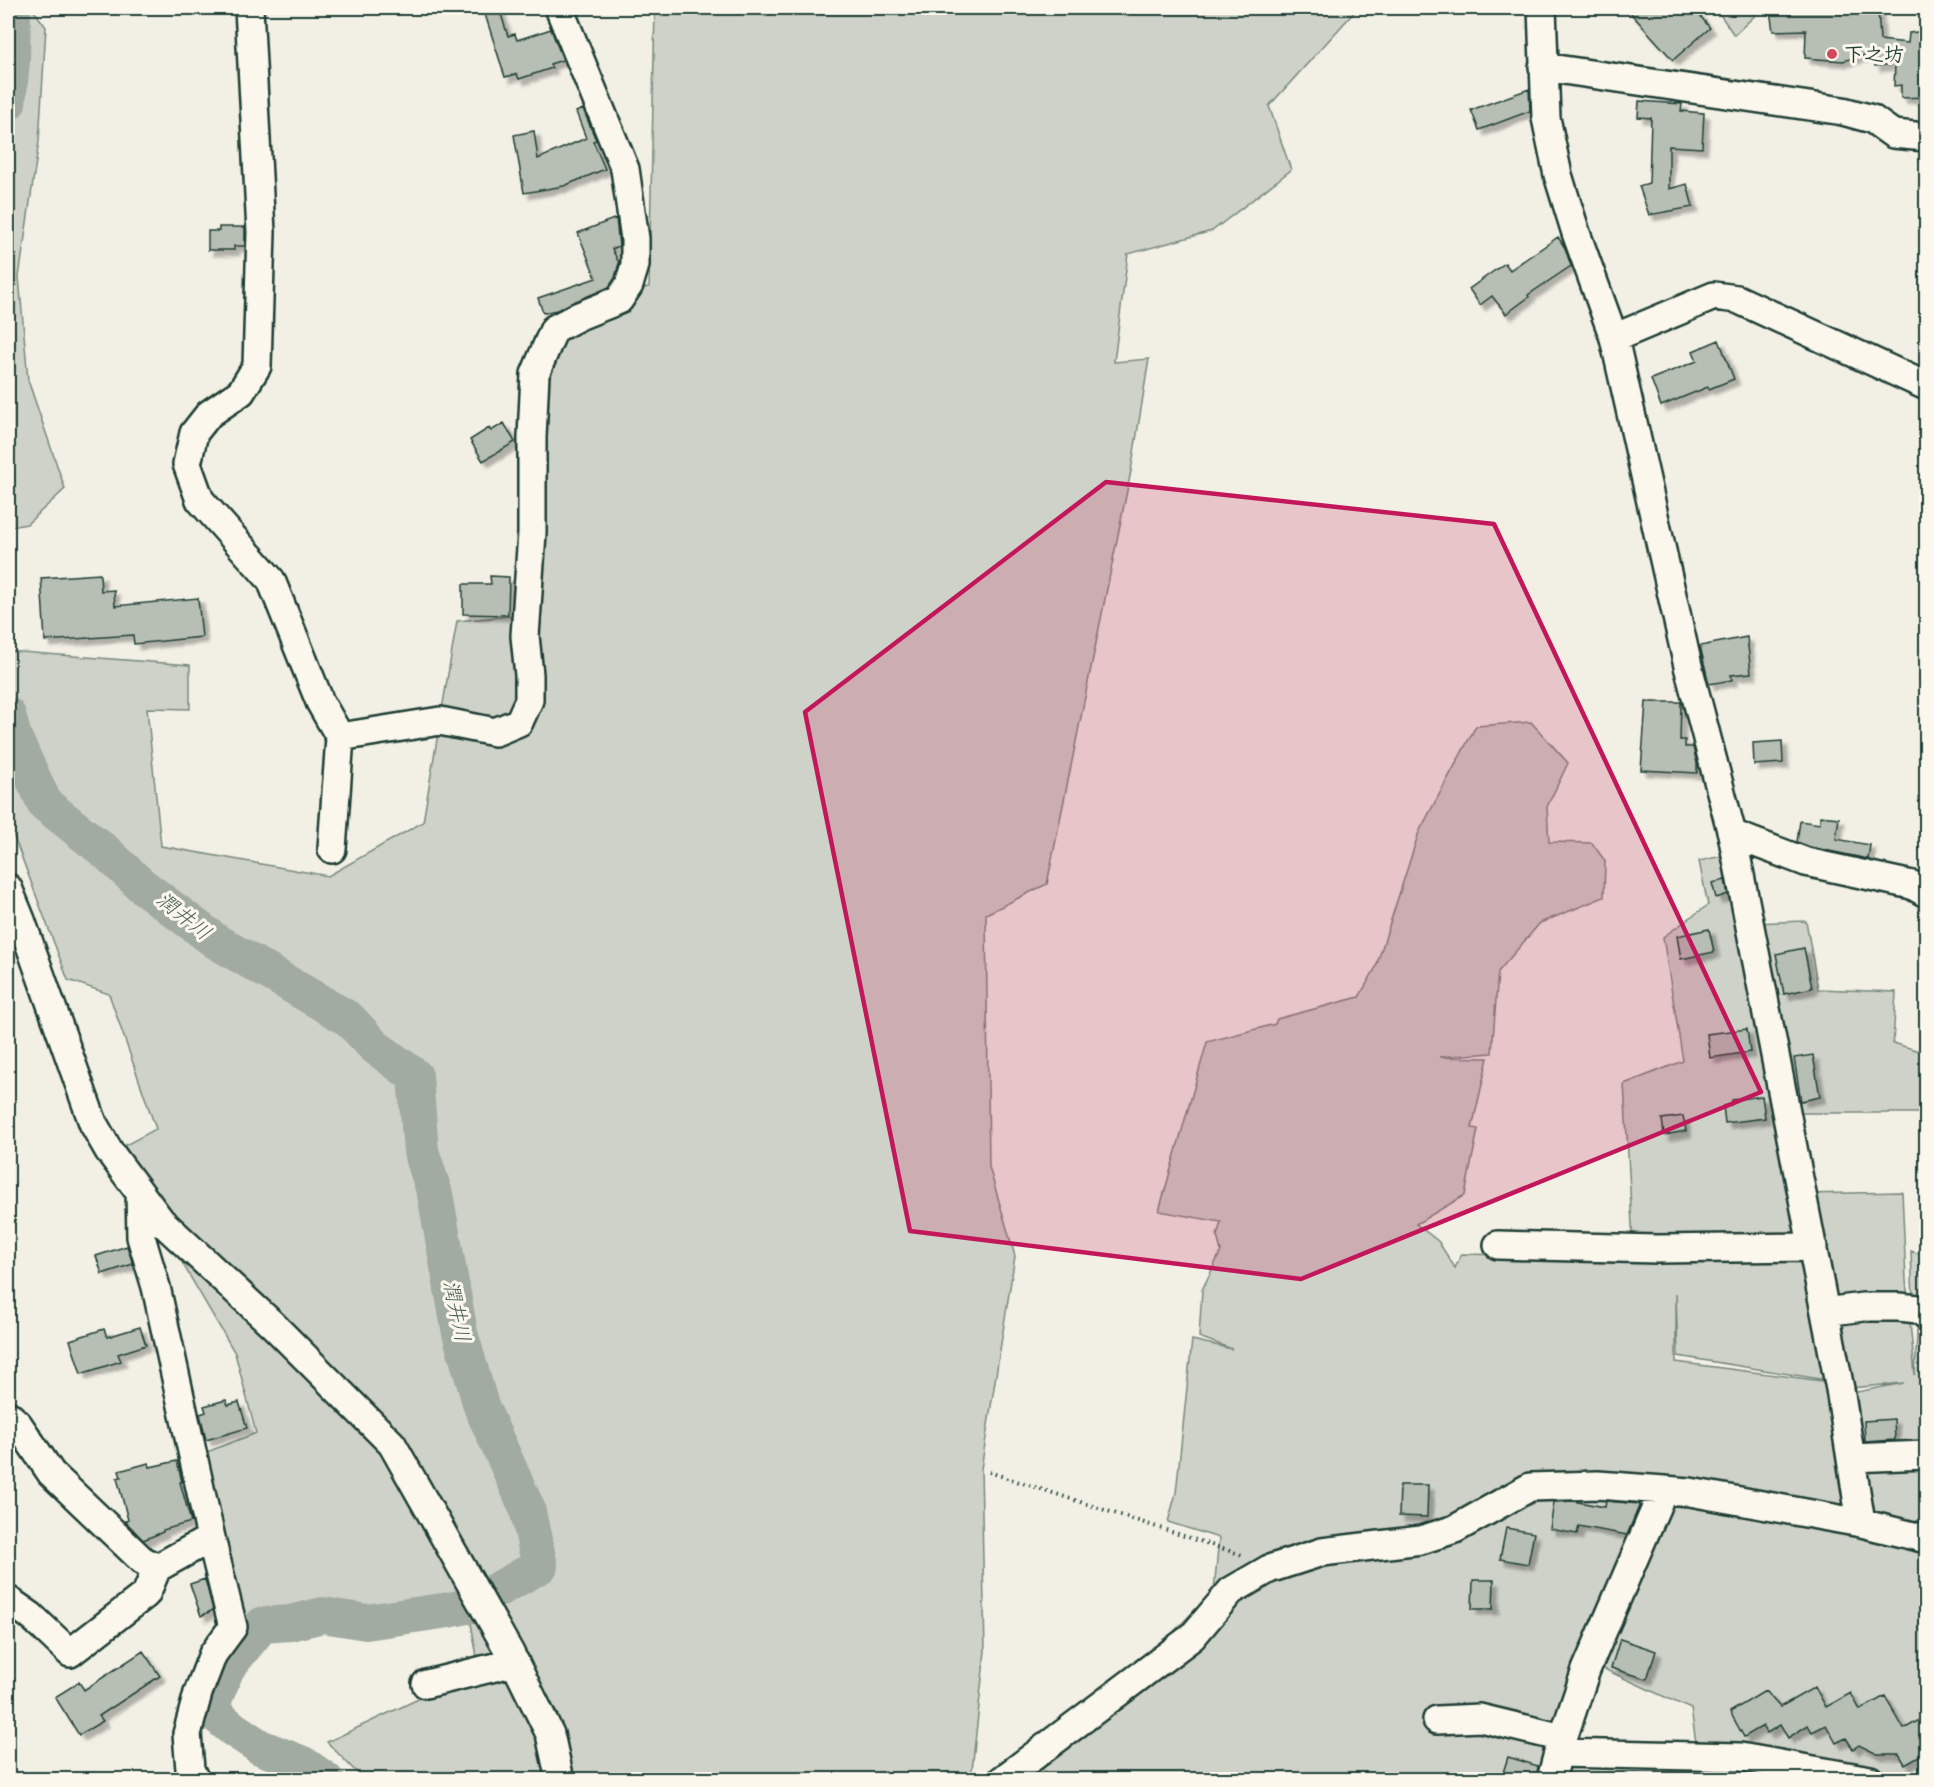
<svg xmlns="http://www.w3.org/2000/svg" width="1934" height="1787" font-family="Pangolin,'Klee One',sans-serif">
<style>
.green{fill:#cfd2c8;stroke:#77887e;stroke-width:1.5;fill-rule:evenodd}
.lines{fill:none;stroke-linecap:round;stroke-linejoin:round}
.river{stroke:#a2aba1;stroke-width:36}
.building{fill:#b7beb3;stroke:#1f3d34;stroke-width:1.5;filter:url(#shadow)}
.minor-casing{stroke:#1f3d34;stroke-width:32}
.path{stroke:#1f3d34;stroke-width:4;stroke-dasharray:1.5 4.5;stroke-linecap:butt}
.minor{stroke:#fbf7ec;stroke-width:27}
.marked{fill:#c2185b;fill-opacity:0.2;stroke:#c2185b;stroke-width:4.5;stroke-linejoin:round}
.poi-dot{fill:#d1495b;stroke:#fbf7ec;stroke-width:2}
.labels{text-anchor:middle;stroke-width:6;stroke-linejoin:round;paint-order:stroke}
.poi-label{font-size:20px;font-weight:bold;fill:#1f3d34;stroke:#fbf7ec;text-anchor:start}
.water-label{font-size:21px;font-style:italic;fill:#465e55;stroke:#fbf7ec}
</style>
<defs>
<filter id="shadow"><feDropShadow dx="5.5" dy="5.5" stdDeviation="1.5" flood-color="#0004"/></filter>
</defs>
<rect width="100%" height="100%" fill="#f2f0e5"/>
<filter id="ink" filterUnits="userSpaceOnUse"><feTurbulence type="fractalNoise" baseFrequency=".0167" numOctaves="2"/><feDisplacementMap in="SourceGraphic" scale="12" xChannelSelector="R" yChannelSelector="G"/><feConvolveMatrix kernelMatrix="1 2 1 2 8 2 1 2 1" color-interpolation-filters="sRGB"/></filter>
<g filter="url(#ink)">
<!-- green -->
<path class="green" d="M8,8H32L46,27L39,141L19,277L28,380L65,489L27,524L8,527Z
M655,8H1358L1269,106L1291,170L1212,231L1128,254L1114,362L1149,359L1131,471L1047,884L986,914L989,1167L1015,1256L981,1469L985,1651L971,1779H363L327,1742L446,1686L482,1685L468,1606L235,1616L199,1455L256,1433L235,1353L116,1150L156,1129L109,994L68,980L8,821V651L190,665V709L147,708L161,846L328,876L423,822L457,621L520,615L554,310L649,287Z
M1718,8H1763L1734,35L1717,10Z
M1531,722L1568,763L1547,807L1549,842L1592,843L1605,861L1604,897L1540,923L1498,972L1492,1053L1439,1057L1488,1058L1472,1128L1478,1129L1465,1195L1416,1224L1438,1241L1455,1268L1462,1254L1802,1261L1832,1381L1678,1356L1676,1294V1362L1838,1383L1802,1194L1902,1192L1906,1280L1915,1375L1918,1309L1926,1316V1536L1861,1523L1860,1518L1646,1484L1532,1482L1456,1527L1544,1487L1661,1496L1758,1517L1926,1539V1779L1697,1750L1691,1709L1589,1662L1546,1779L1051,1780L1033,1757L1078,1723L1081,1728L1214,1590L1219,1538L1168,1522L1176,1493L1192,1340L1232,1349L1199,1337L1202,1290L1221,1251L1217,1236L1221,1222L1159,1211L1207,1042L1275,1024L1277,1019L1359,997L1376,967L1419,832L1476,726ZM1904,1383L1846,1394L1858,1506L1840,1389ZM1447,1531L1446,1549L1368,1546L1370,1540Z
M1727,855L1797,1239L1633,1243L1624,1084L1683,1061L1663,937L1708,905L1699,861Z
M1806,921L1818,989L1896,992L1893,1043L1926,1053V1078L1919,1113H1795L1753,923Z
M1911,1251L1926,1256V1313L1913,1301Z"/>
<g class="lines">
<!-- river -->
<path class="river" d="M8,103L12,60L13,8
M8,715L14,737L45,804L107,853L141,885L217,942L349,1019L374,1046L415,1076L421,1151L435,1194L460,1333L481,1406L527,1508L540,1566L468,1606L449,1610L366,1622L323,1615L290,1623L262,1625L227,1668L210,1710L233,1729L260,1747L303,1764L326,1780"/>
</g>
<!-- building -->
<path class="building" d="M483,8H499L508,36L515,34L517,40L551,29L563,60L550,64L552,68L519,79L517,74L505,77Z
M1626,8H1694L1710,28L1673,60Z
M1814,8H1878L1880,40L1908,43L1909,33L1926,31V97L1901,98V85L1894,86L1895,64L1875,66L1873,53L1843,61L1805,58L1806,30L1773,31L1770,11Z
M1529,89L1530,111L1479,130L1471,110Z
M1639,101L1682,104L1681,111L1704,113L1702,148L1669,146V189L1687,184L1693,207L1649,215L1639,186L1649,183L1651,118L1638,117Z
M583,109L596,140L593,141L605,169L564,186L524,193L514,135L534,131L538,159L586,138L576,112Z
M616,218L619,246L612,249L619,263L615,278L609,287L557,310L543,313L538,298L596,278L578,233Z
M219,227H245V246H234V250H208V231H219Z
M1558,237L1565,248L1571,266L1528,295L1529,297L1506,314L1492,296L1480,305L1469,289L1505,263L1510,270Z
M1719,340L1734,379L1709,389L1708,387L1661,406L1651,379L1697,361L1693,351Z
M504,423L515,442L483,461L470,440L489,428L491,431Z
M100,574L101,591L114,590L115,606L198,598L202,637L134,644L133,635L45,641L41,578Z
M490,576L509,577L508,615L463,614V584H491Z
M1747,637L1751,673L1731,675L1732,680L1709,684L1700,646Z
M1646,702H1681L1680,740H1685V747H1693L1697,763V773L1641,770Z
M1782,741L1783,763L1754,765L1753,743Z
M1820,816L1839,818L1836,839L1870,845L1868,859L1810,847L1797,842L1800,821L1820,824Z
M1725,880L1728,894L1716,898L1712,883Z
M1709,929L1714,952L1681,959L1677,936Z
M1804,948L1812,988L1784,994L1776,954Z
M1747,1029L1750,1052L1710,1058L1707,1034Z
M1813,1055L1820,1097L1801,1101L1794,1058Z
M1762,1096L1765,1118L1725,1123L1723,1106L1731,1105L1732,1100Z
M1683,1116L1686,1131L1664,1135L1662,1119Z
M127,1246L133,1264L102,1274L96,1256Z
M140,1327L146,1345L118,1354L121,1361L81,1374L70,1340L104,1329L107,1337Z
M226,1400L228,1405L239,1402L247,1428L206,1440L200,1414L206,1412L204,1406Z
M1894,1419L1895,1440L1865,1442L1864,1421Z
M177,1461L182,1482H180L191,1522L163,1530V1532L143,1540L125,1521L128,1520L117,1478L121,1477L119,1471L149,1463L150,1467Z
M1400,1485H1428L1427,1517L1399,1516Z
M1573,1501L1605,1507L1606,1501L1640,1504L1627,1535L1579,1526L1577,1534L1550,1529L1554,1502Z
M1506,1528L1534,1533L1528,1564L1500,1559Z
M205,1579L213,1610L201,1616L190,1584Z
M1473,1580H1494L1493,1609H1472Z
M1620,1639L1656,1651L1647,1679L1611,1668Z
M143,1651L160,1676L99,1716L103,1721L79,1735L55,1697L79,1682L84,1690Z
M1815,1687L1826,1707L1851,1693L1860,1710L1885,1696L1904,1729L1926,1716V1752L1905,1764L1899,1754H1877L1859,1745L1853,1749L1846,1738L1836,1743L1826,1725L1812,1732L1808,1725L1788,1738L1780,1725L1767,1733L1763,1726L1744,1737L1730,1712L1765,1691L1780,1707Z
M1508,1757L1538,1766L1536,1779H1501Z"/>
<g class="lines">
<!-- minor casing -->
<g class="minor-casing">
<path id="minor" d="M249,8L261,232L257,366L241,392L209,414L194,433L187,464L200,500L271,580L320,702L340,737L332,849
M1542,8L1546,118L1558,175L1576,233L1614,338L1688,666L1732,834L1840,1389L1861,1523
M1543,67L1843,111L1872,119L1893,134L1926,137
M1614,338L1714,296L1737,299L1926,386
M340,737L440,721L495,732L519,722L529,700V675L525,636L532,533V437L535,374L554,329L579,316L619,300L629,285L635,265V239L625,169L559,8
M1732,834L1806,862L1912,885L1926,893
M8,888L21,920L93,1123L109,1151L161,1221L272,1324L392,1444L510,1653L550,1734L560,1780
M140,1193L141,1237L156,1287L211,1538L233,1627L213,1654L198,1693L187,1734L190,1769L195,1780
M1498,1245L1657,1249L1813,1247
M1825,1312L1863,1307H1899L1918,1309L1926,1315
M8,1415L18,1424L51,1473L142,1560L157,1568L146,1594L70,1653L31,1616L8,1600
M1851,1458L1926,1455
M157,1568L211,1538
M426,1684L515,1662
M1437,1720L1480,1718L1563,1738
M1558,1753L1586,1670L1661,1496
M1002,1780L1192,1637L1231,1591L1269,1569L1322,1552L1421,1540L1455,1529L1530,1487L1598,1485L1690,1492L1861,1523L1926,1539
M1551,1780L1558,1753L1740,1757L1870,1780"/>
</g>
<!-- path -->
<path class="path" d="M989,1472L1245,1556"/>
<!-- minor -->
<use href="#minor" class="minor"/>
</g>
</g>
<!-- marked area -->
<path class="marked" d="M1106,482L1494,524L1761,1092L1301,1279L910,1231L805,712Z"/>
<!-- markers -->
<circle class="poi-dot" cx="1832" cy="54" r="6"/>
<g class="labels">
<!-- poi labels -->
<g class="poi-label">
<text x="1844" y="61">下之坊</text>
</g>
<!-- water labels -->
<g class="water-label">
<text transform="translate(184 916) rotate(39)" y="7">潤井川</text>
<text transform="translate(457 1311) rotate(78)" y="7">潤井川</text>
</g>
</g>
<!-- margin -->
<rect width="1934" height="1787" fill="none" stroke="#fbf7ec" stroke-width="30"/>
<rect x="15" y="15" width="1904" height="1757" fill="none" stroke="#1f3d34" stroke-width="2" filter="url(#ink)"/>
</svg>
